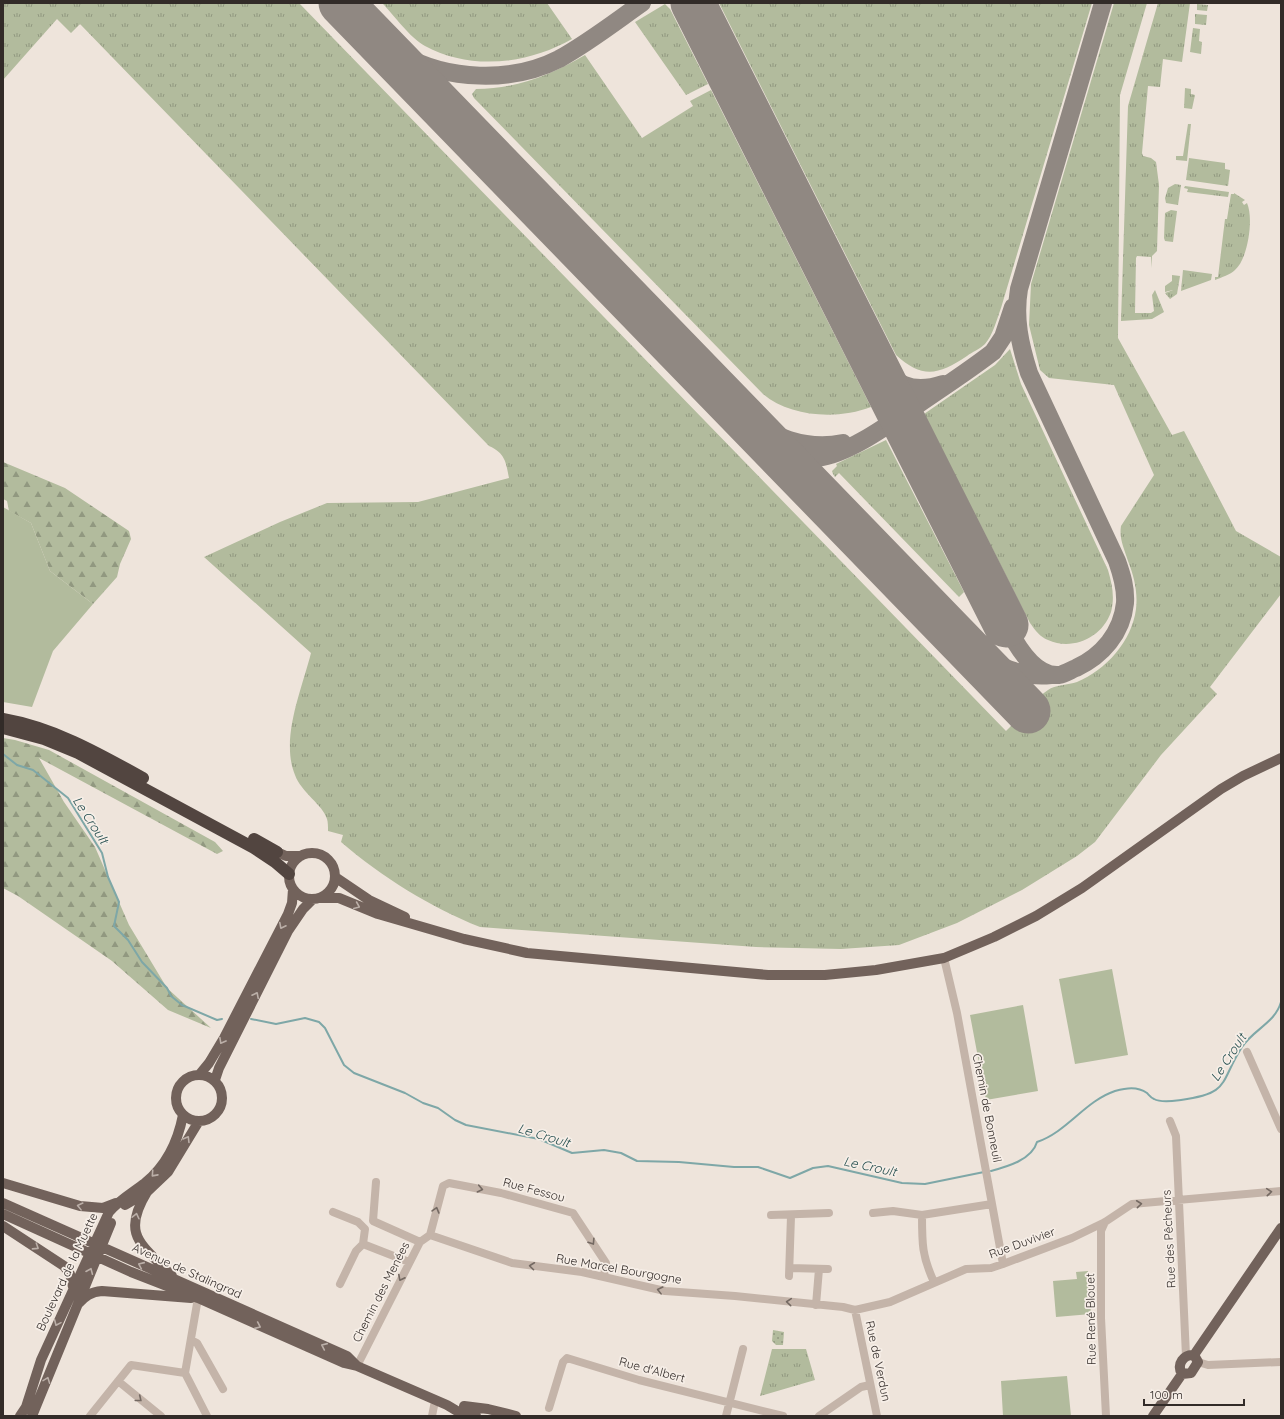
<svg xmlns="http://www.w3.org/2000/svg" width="1284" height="1419" font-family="Quicksand,sans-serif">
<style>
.grass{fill:url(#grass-tufts)}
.forest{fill:url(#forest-firs)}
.park{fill:url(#park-dots)}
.pitch{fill:#b2bb9d}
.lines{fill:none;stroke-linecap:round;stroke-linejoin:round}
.stream{stroke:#7ea7a7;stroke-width:2}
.taxiway{stroke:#908882;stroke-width:18}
.runway{stroke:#908882;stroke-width:45}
.minor{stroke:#c4b4a9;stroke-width:8}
.major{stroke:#72625b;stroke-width:10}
.highway{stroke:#524540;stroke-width:12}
.oneway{stroke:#bbafa8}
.oneway2{stroke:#746962}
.labels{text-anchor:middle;stroke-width:3.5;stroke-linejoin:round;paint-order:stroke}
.street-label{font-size:12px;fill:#322b28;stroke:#f6eee7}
.water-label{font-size:13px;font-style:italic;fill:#234d4e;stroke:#f6eee7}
</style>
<defs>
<pattern id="grass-tufts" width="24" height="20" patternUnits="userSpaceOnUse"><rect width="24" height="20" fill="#b2bb9d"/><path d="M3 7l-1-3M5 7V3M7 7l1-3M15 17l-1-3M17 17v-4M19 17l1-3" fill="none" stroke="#919880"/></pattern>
<pattern id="forest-firs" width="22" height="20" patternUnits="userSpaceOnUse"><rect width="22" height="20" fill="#b2bb9d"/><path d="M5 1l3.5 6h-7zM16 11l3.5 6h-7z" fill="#919880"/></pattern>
<pattern id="park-dots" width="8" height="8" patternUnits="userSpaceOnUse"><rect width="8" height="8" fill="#b2bb9d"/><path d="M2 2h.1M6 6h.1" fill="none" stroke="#919880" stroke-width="1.8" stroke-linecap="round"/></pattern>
</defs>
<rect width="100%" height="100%" fill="#eee4db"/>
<!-- grass -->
<path class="grass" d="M3,3H299L1006,731C1020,718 1032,701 1048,690C1055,685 1068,685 1077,682C1106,670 1132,641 1136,609C1138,592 1134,576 1128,561C1124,548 1119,539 1121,526L1154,475L1114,385L1049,378L1040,370L1029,325L1031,284L1114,3H1147L1120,95L1118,338L1172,435L1184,431L1236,531L1281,557V594L1210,687L1217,694L1161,755L1095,842L1077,856L1022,890L957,923L899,945L841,949L756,947L480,927C430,907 382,877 341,842L343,835L328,831C328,827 328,822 327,819C323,805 301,792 295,775C280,739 302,689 311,653L204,557L280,522L327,503L418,502L509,478C506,462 505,453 489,446L80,24L71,33L57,19L3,80Z
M382,3H547L572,39C528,64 471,71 425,46C410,38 394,15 382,3Z
M719,3H1092L1001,308C997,319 993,335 985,344C980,349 972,352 967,356C939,375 922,379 896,355Z
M1158,3H1190L1182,62L1163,59L1160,87L1148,86L1142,153L1143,156L1151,158L1156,162L1159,185L1157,251L1152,256V268L1151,257L1137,256L1136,258L1135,313H1151L1154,311L1152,295L1155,290L1164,312L1152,319L1121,321L1128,106Z
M665,4L670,9L708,84L686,95L635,22Z
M1197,4L1208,5L1207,11L1197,10Z
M1195,14L1207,15L1206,25L1195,24Z
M1193,28L1200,29L1199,41L1202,42L1201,54L1190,52Z
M585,55L642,138L693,106L690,101L711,90L871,407C837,420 790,417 763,394L474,98L472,94L476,89C516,89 551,75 585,55Z
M1185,88L1191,89V94L1195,95L1192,109L1184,108Z
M1188,124H1191L1187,161L1176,160V156H1183Z
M1189,158L1225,163V169L1230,170L1228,186L1186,180Z
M1175,184L1181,185L1178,205L1166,203L1165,198L1168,188Z
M1185,186L1229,192L1228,197L1187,192L1188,189L1184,188Z
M1234,193L1245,200L1242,202L1244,205L1247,203C1254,218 1248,259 1235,270C1230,275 1222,277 1215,280V277H1218L1225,219H1227L1231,194H1234Z
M1171,210L1177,211L1173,242L1165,241L1164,238L1165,213Z
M1183,270L1212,274L1211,280L1181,291Z
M1172,275L1180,276L1177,294L1170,299L1165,293L1173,290L1165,292V286L1172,281Z
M1010,349L1021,384L1108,570C1112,584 1115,597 1111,612C1102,638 1072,651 1048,640C1040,637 1035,630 1030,623L924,414L995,365Z
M886,440L964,592L959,597L839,473L835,477L833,474L832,471L837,466L836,464Z
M772,1349H806L815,1380L760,1396Z"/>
<!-- forest -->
<path class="forest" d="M3,462L65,488L129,531L131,539L120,564L117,577L93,604L50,571L31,523L9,511L7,501L3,499Z
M3,738L15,740L49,750L215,842L223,851L217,854L39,758L64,802L95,847L129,925L167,988L211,1028L168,1010L112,961L18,896L3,888Z"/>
<!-- park -->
<path class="park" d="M773,1330L784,1332L783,1345H776L772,1341Z"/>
<!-- pitch -->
<path class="pitch" d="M3,507L31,523L50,571L93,604L53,651L32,707L3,702Z
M1112,969L1128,1055L1075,1064L1059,979Z
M1023,1005L1038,1091L986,1100L970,1015Z
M1088,1271L1091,1314L1056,1317L1053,1281L1077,1279L1076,1272Z
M1067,1376L1071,1416H1003L1001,1381Z"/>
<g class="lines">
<!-- stream -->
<path class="stream" d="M3,754L17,765L33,770L68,798L102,853L108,877L119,902L114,926L128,940L142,962L167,988L171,996L182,1005L217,1020L222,1019
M251,1019L276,1024L305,1018L319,1022L325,1028L344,1065L354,1073L405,1093L423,1103L438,1108L455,1120L466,1125L539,1139L572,1153L604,1150L621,1153L637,1161L679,1162L734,1167H758L790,1178L813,1168L828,1166L902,1183L925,1184L984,1172
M991,1171C1006,1167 1032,1160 1037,1142C1067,1132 1085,1101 1115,1091C1126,1088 1137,1086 1147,1093C1149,1095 1151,1098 1154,1099C1161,1103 1173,1101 1181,1100C1231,1093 1219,1083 1242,1047C1254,1029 1275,1023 1281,1002"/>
<!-- taxiway -->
<path class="taxiway" d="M358,21C372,32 386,45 401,54C447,81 512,83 559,59C588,43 615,22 642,3
M873,360C895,383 910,395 943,384
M741,416C772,436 805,451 843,443
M769,444C785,454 798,459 817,458C851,454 896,419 923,401C947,385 971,369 993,352L1003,337L1013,307
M1006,625C1015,643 1033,677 1059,675C1064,674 1071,670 1076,668C1102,656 1122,633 1125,603C1126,588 1122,575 1117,561L1029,373C1020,345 1014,318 1019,289L1103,3
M962,643C989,661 1017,679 1051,675"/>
<!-- runway -->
<path class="runway" d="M341,3L1028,711
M693,3L1006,625"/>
<!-- minor -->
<path class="minor" d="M944,958L957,1013L1003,1264
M1247,1052L1281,1129
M1170,1121L1176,1136L1186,1356
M376,1182L373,1221L420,1242
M333,1212L358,1222L365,1229L363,1244L409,1262
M873,1213L893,1211L922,1215L992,1204
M771,1215L829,1213
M922,1215C922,1244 922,1256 934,1282
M1105,1222L1101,1231V1318L1106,1416
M430,1235L512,1263L582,1272L665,1291L735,1296L843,1307L855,1310L890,1302L966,1269L991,1268L1003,1264L1072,1238L1105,1222L1132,1204L1281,1191
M430,1235L443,1186L449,1183L501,1193L573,1213L606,1263L604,1276
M790,1268L828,1269
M789,1276L791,1216
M340,1284L356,1251L363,1244
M816,1305L819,1269
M855,1310L877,1416
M191,1340L197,1343L223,1389
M1198,1362L1208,1365L1281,1362
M357,1366L420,1242L430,1235
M185,1373L198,1298
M185,1373L207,1416
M118,1381L161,1416
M549,1408L563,1362L567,1358L639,1380L783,1416
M90,1416L131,1365L185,1373
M432,1416L435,1401
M726,1416L743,1349
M819,1416L861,1387L870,1385"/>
<!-- major -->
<path class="major" d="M277,852L286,856H301
M289 876a23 23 0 1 1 46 0a23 23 0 1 1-46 0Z
M335,877L369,900L405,917
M320,898H339L378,914L464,939L527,953L768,975H825L876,970L944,958L994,937L1036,916L1082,888L1221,789L1243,776L1281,758
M200,1074L209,1063L224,1038L288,914L292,903L293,889
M176 1098a23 23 0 1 1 46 0a23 23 0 1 1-46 0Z
M215,1080L219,1068L288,931L303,909L313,899
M3,1183L80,1206L103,1208L116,1203
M147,1192C120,1236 143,1245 172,1276
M3,1203L347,1356L357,1366
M125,1205L147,1192L168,1172L199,1121
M3,1214L131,1272L198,1298L344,1363L357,1366L447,1405L457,1411L476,1416
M3,1226L64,1266L70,1274L73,1287
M78,1304C85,1296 91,1292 102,1291L191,1298
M1194,1355L1281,1228
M1182,1374L1191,1373L1198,1362L1194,1355
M1182,1374C1176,1364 1184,1354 1194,1355
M464,1406L488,1409L516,1416
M20,1416L26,1407L41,1360L109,1212C119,1200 132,1193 145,1183C166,1166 178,1141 183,1115
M32,1416L111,1223
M1153,1416L1182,1374"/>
<!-- highway -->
<path class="highway" d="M3,719C54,728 98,753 143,778
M3,728L44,739L78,753L254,848L275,862L289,874
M254,839L277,852"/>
</g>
<!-- one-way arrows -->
<defs><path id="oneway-chevron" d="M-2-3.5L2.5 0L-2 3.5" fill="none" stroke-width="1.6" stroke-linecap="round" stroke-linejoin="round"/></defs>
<g class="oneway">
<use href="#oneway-chevron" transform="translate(357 906) rotate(23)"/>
<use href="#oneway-chevron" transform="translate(282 926) rotate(117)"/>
<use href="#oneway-chevron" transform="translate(256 995) rotate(-63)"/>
<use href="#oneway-chevron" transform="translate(222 1041) rotate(119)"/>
<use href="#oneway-chevron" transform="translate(187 1139) rotate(-59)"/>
<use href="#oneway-chevron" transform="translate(154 1174) rotate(132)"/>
<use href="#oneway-chevron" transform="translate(80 1206) rotate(-166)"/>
<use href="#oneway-chevron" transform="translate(136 1216) rotate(-77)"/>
<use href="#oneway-chevron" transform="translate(36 1247) rotate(33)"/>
<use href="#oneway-chevron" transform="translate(141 1265) rotate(-156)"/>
<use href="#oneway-chevron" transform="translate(90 1271) rotate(-67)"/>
<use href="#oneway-chevron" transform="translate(57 1323) rotate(114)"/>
<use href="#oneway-chevron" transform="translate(258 1326) rotate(24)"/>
<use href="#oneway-chevron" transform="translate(324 1346) rotate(-156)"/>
<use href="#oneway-chevron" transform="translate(47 1380) rotate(-69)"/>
</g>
<g class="oneway2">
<use href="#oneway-chevron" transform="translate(480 1189) rotate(12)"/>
<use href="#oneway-chevron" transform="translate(1269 1192) rotate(-5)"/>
<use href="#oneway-chevron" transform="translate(1139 1204) rotate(-6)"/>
<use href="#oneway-chevron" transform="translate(436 1210) rotate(-74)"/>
<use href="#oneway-chevron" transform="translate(592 1242) rotate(57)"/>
<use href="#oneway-chevron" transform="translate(532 1266) rotate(-173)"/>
<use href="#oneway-chevron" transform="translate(401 1278) rotate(117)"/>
<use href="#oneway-chevron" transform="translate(660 1290) rotate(-166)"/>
<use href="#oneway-chevron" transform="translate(789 1302) rotate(-175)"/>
<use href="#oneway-chevron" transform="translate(139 1399) rotate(39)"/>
</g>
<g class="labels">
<!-- street labels -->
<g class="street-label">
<text transform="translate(987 1108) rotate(79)" y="4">Chemin de Bonneuil</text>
<text transform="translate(534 1190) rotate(15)" y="4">Rue Fessou</text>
<text transform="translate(1169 1239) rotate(-93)" y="4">Rue des Pêcheurs</text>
<text transform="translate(1022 1243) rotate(-20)" y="4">Rue Duvivier</text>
<text transform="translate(619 1269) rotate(10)" y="4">Rue Marcel Bourgogne</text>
<text transform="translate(187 1271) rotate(24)" y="4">Avenue de Stalingrad</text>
<text transform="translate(67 1272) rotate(-65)" y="4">Boulevard de la Muette</text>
<text transform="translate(381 1292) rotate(-63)" y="4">Chemin des Menées</text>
<text transform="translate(1091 1319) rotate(-91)" y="4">Rue René Blouet</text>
<text transform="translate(878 1361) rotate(78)" y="4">Rue de Verdun</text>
<text transform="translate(652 1370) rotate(15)" y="4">Rue d'Albert</text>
</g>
<!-- water labels -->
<g class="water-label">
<text transform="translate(91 820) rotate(57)" y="5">Le Croult</text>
<text transform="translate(1228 1057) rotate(-57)" y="5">Le Croult</text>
<text transform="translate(544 1135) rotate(17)" y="5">Le Croult</text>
<text transform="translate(870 1166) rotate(12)" y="5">Le Croult</text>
</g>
</g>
<!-- border -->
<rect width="1284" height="1419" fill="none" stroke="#322b28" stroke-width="8"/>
<!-- scale -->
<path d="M1144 1399v6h100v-6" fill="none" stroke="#322b28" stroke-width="2"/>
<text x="1150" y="1399" font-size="12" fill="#322b28" stroke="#f6eee7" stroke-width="3" paint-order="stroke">100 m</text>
</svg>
